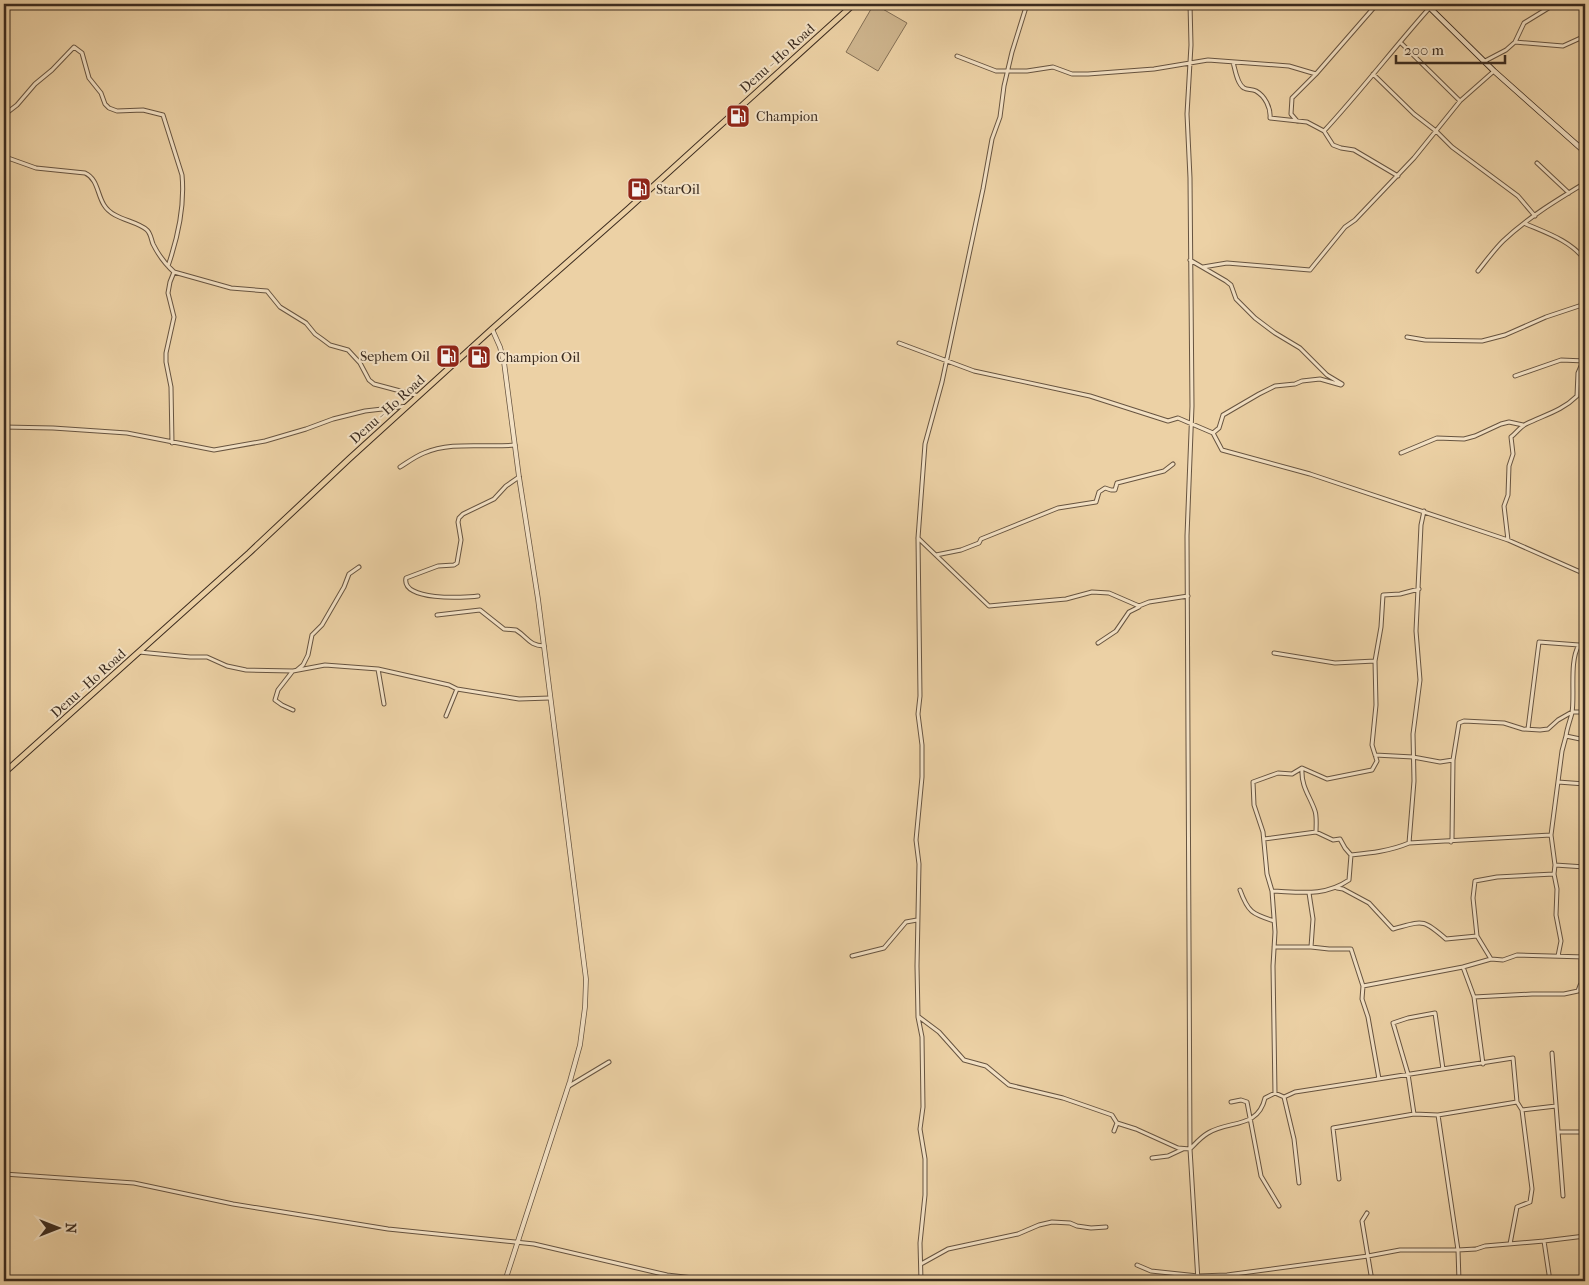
<svg xmlns="http://www.w3.org/2000/svg" width="1589" height="1285" font-family="'IM FELL French Canon',serif">
<style>
.green{fill:#ceb58e;stroke:#847056}
.lines{fill:none;stroke-linecap:round;stroke-linejoin:round}
.minor-casing{stroke:#675440;stroke-width:5}
.tertiary-casing{stroke:#675440;stroke-width:5.5}
.secondary-casing{stroke:#3b2b1f;stroke-width:6}
.primary-casing{stroke:#3b2b1f;stroke-width:7}
.minor{stroke:#f3e1c4;stroke-width:3}
.tertiary{stroke:#f3e1c4;stroke-width:4}
.secondary{stroke:#f3e1c4;stroke-width:4.5}
.primary{stroke:#ecd1a5;stroke-width:5}
.labels{text-anchor:middle;stroke-width:4;stroke-linejoin:round;paint-order:stroke}
.street-label{font-size:14px;fill:#3b2b1f;stroke:#f3e1c4}
.poi-label{font-size:14px;fill:#3b2b1f;stroke:#f3e1c4;text-anchor:start}
</style>
<rect width="100%" height="100%" fill="#ecd1a5"/>
<filter id="stains"><feTurbulence type="fractalNoise" baseFrequency=".004" numOctaves="4"/><feColorMatrix values="0 0 0 0 .2 0 0 0 0 .09 0 0 0 0 .02 0 0 0 .5 -.17"/></filter>
<radialGradient id="worn" r=".72"><stop offset=".6" stop-color="#630" stop-opacity="0"/><stop offset="1" stop-color="#630" stop-opacity=".3"/></radialGradient>
<!-- green -->
<path class="green" d="M874,4L907,23L878,71L846,52Z"/>
<g class="lines">
<!-- minor casing -->
<g class="minor-casing">
<path id="minor" d="M1190,4L1191,45L1187,114L1190,178L1192,406L1187,536L1190,1149L1198,1281
M1400,42L1460,101
M1515,42L1563,46L1585,36
M957,56L996,71H1027L1053,67L1072,74H1088L1154,69L1208,60L1289,66L1316,74L1377,4
M1485,61L1506,50L1515,42L1524,23L1555,4
M1233,62C1235,69 1237,84 1244,88C1247,90 1252,89 1256,91C1265,96 1271,108 1270,118L1307,122L1324,131L1333,145L1341,148L1354,150L1398,176
M1373,74L1414,114L1436,131L1452,147L1518,196L1535,216
M4,115L17,105L35,84L52,70L74,47L82,53L89,78L101,93L105,104L109,108L117,111L143,110L163,115L182,175C185,206 178,237 168,266
M1297,121L1291,114L1292,98L1316,74
M1324,131C1362,90 1396,45 1433,4
M4,148L8,158
M4,158H8L36,168L85,173C98,179 97,194 104,205C113,220 136,220 147,230C151,234 151,239 153,244C158,254 166,265 174,272L231,288L267,291L280,307L306,323L315,334L322,339L330,345L348,350L360,363L369,380L374,384L419,396
M1537,163L1569,193
M1526,224C1547,233 1571,241 1585,260
M1190,260L1226,281L1231,285L1236,299L1255,318L1275,333L1300,348L1327,375L1342,384L1341,385L1320,379L1302,381L1295,384L1275,386L1259,394L1223,415L1219,428L1213,433L1222,450L1310,474L1508,540L1585,574
M1203,267L1227,263L1310,270L1345,227L1355,220L1414,158L1460,101L1494,71
M1478,271C1486,261 1494,250 1503,241C1527,218 1557,200 1585,183
M1407,337L1425,340L1482,341L1505,335L1546,317L1585,304
M899,343L974,371L1090,396L1168,421L1178,418L1213,433
M1515,376L1561,360L1585,361
M4,427L53,428L127,433L214,450L265,441L306,429L333,419L365,411L408,406
M172,443L171,387L166,362V353L174,317L168,293L170,282L174,272
M1401,453L1437,438L1464,439L1475,436L1501,424L1509,422L1523,425
M400,467C408,462 416,456 424,453C452,441 485,448 515,445
M918,538L989,606L1066,599L1092,592L1109,593L1139,606L1149,602L1188,596
M1508,540L1504,506L1508,495L1509,466L1513,454L1511,437C1516,433 1520,427 1526,424C1544,415 1562,411 1577,396L1578,373L1581,366L1585,363
M936,555L961,550L979,543L981,539L1058,508L1096,502L1099,492L1105,488L1111,490H1115L1117,483L1164,471L1173,464
M478,596C464,598 401,601 406,578L438,566L454,565L457,563L461,540L458,522L459,518L463,514L494,499L506,486L519,477
M437,615L480,610L504,629L516,630C529,638 528,645 544,646
M1098,643L1116,631L1129,612L1139,607
M1585,646L1579,645C1569,661 1575,694 1572,713C1570,721 1567,728 1566,736L1585,740
M139,652L190,657H207L227,666L246,670L293,671L325,665L378,669L449,685L457,689L519,699L550,698
M1274,653L1335,663L1375,661
M378,669L384,704
M297,670L303,665L308,655L312,635L322,625L344,587L349,574L359,567
M292,672L278,690L275,700L282,705L293,710
M446,716L457,689
M1528,729L1539,642L1579,645
M1375,755L1413,757L1440,762L1453,760
M1302,769C1301,787 1310,796 1315,811C1317,817 1316,826 1316,832
M1558,782L1585,784
M1264,839L1316,832L1333,840L1340,839L1345,848L1351,855C1371,853 1390,851 1409,843L1551,835
M1451,842L1452,839L1453,760L1459,723L1464,721L1504,723L1523,729L1540,730L1548,729L1558,720L1572,712H1585
M1409,843L1414,781L1413,734L1420,680L1416,631L1421,525L1424,511
M1555,865L1585,867
M1337,888L1343,889L1369,903L1393,929C1423,921 1422,918 1446,939L1477,936
M1240,890C1248,912 1252,914 1274,921
M1272,891C1300,892 1324,897 1349,880L1351,855
M1309,893L1313,919L1311,947
M1274,947H1311L1329,949H1351L1363,986L1362,999L1368,1017L1379,1079
M852,956L884,948L906,922L917,920
M1558,956L1561,941L1556,915L1557,889L1554,874L1555,865L1551,835L1562,751L1566,736
M1491,959L1477,936L1473,898L1475,881L1497,877L1554,874
M1463,967L1474,997L1483,1064
M1363,986L1463,967L1491,959L1503,960L1517,955L1585,957
M1474,997L1532,994H1564L1578,991L1581,983V956
M919,1017L939,1032L964,1060L986,1066L1009,1085L1063,1098L1112,1115L1117,1123L1114,1131
M1552,1053L1563,1196
M1443,1069L1435,1013L1408,1018L1393,1023L1408,1074L1414,1114L1438,1115L1458,1250L1459,1281
M569,1086L609,1062
M1275,1093L1273,966L1275,932L1272,891L1267,874L1263,832L1254,805L1253,782L1278,773L1292,774L1302,768L1327,779L1372,770L1377,761L1372,745L1376,705L1375,661L1381,627L1383,595L1400,594L1419,589
M1284,1097L1294,1139L1299,1183
M1231,1102L1241,1100L1247,1102L1261,1176L1279,1206
M1522,1110L1556,1106
M1438,1115L1517,1102
M1117,1123L1136,1129L1178,1148L1190,1149C1195,1144 1201,1137 1208,1133C1229,1120 1258,1129 1265,1098L1275,1093L1284,1097L1295,1092L1513,1058L1517,1102L1522,1110L1532,1189L1530,1202L1517,1207L1510,1244
M1558,1132H1585
M1152,1158L1168,1156L1183,1149
M4,1174L134,1183L233,1204L388,1229L534,1244L667,1275L702,1279L709,1281
M1339,1179L1333,1128L1414,1114
M1367,1213L1362,1221L1372,1281
M1544,1241L1550,1281
M921,1264L948,1249L1018,1234L1039,1225L1052,1222L1070,1223L1077,1226L1091,1228L1106,1227
M1137,1265L1151,1271L1198,1276L1227,1275L1368,1256L1400,1250H1458L1476,1249L1485,1246L1544,1241L1585,1236
M921,1281L920,1243L925,1195V1159L920,1129L923,1107L922,1037L918,1017L917,966L919,864L916,840L922,777V745L918,714L920,696L918,538L925,444L942,382L983,189L992,139L1000,117L1004,86L1012,52L1027,4"/>
</g>
<!-- tertiary casing -->
<g class="tertiary-casing">
<path id="tertiary" d="M492,329L500,347L504,362L519,477L538,599L586,979L585,1007L580,1045L570,1081L505,1281"/>
</g>
<!-- secondary casing -->
<g class="secondary-casing">
<path id="secondary" d="M1426,4L1494,71L1585,152"/>
</g>
<!-- primary casing -->
<g class="primary-casing">
<path id="primary" d="M4,773L249,553L349,459L492,329L628,209L854,4"/>
</g>
<!-- minor -->
<use href="#minor" class="minor"/>
<!-- tertiary -->
<use href="#tertiary" class="tertiary"/>
<!-- secondary -->
<use href="#secondary" class="secondary"/>
<!-- primary -->
<use href="#primary" class="primary"/>
</g>
<!-- icons -->
<defs>
<g id="fuel-square" transform="scale(1.25)"><rect x="-9" y="-9" width="18" height="18" rx="4" fill="#8f2418" stroke="#f3e1c4"/><path d="M-5.5-6h7V0h2V4h1.3V-2.5L3-4.5l.8-.8L6-3V5H2.5V1h-1V6h-7ZM-4.2-4.7v3.2H.2V-4.7Z" fill="#fff"/></g>
</defs>
<g fill-rule="evenodd">
<use href="#fuel-square" x="738" y="116"/>
<use href="#fuel-square" x="639" y="189"/>
<use href="#fuel-square" x="448" y="356"/>
<use href="#fuel-square" x="479" y="357"/>
</g>
<g class="labels">
<!-- street labels -->
<g class="street-label">
<text transform="translate(777 58) rotate(-42)" y="5">Denu - Ho Road</text>
<text transform="translate(387 409) rotate(-42)" y="5">Denu - Ho Road</text>
<text transform="translate(88 683) rotate(-42)" y="5">Denu - Ho Road</text>
</g>
<!-- poi labels -->
<g class="poi-label">
<text x="756" y="121">Champion</text>
<text x="656" y="194">StarOil</text>
<text x="430" y="361" text-anchor="end">Sephem Oil</text>
<text x="496" y="362">Champion Oil</text>
</g>
</g>
<!-- margin -->
<rect width="1589" height="1285" fill="none" stroke="#ecd1a5" stroke-width="20"/>
<rect x="5" y="5" width="1579" height="1275" fill="none" stroke="#3b2b1f" stroke-width="2.5"/>
<rect x="10" y="10" width="1569" height="1265" fill="none" stroke="#3b2b1f"/>
<!-- north arrow -->
<g transform="translate(58 1228) rotate(90)" stroke="#f3e1c4" stroke-width="4" paint-order="stroke">
<path d="M0-4L9 19L0 12L-9 19Z" fill="#3b2b1f"/>
<text y="-8" font-size="14" font-weight="bold" text-anchor="middle" fill="#3b2b1f">N</text>
</g>
<!-- scale -->
<path d="M1396 55v8h109v-8" fill="none" stroke="#3b2b1f" stroke-width="2.5"/>
<text x="1404" y="55" font-size="15" fill="#3b2b1f" stroke="#f3e1c4" stroke-width="4" paint-order="stroke">200 m</text>
<rect width="100%" height="100%" filter="url(#stains)"/>
<rect width="100%" height="100%" fill="url(#worn)"/>
</svg>
